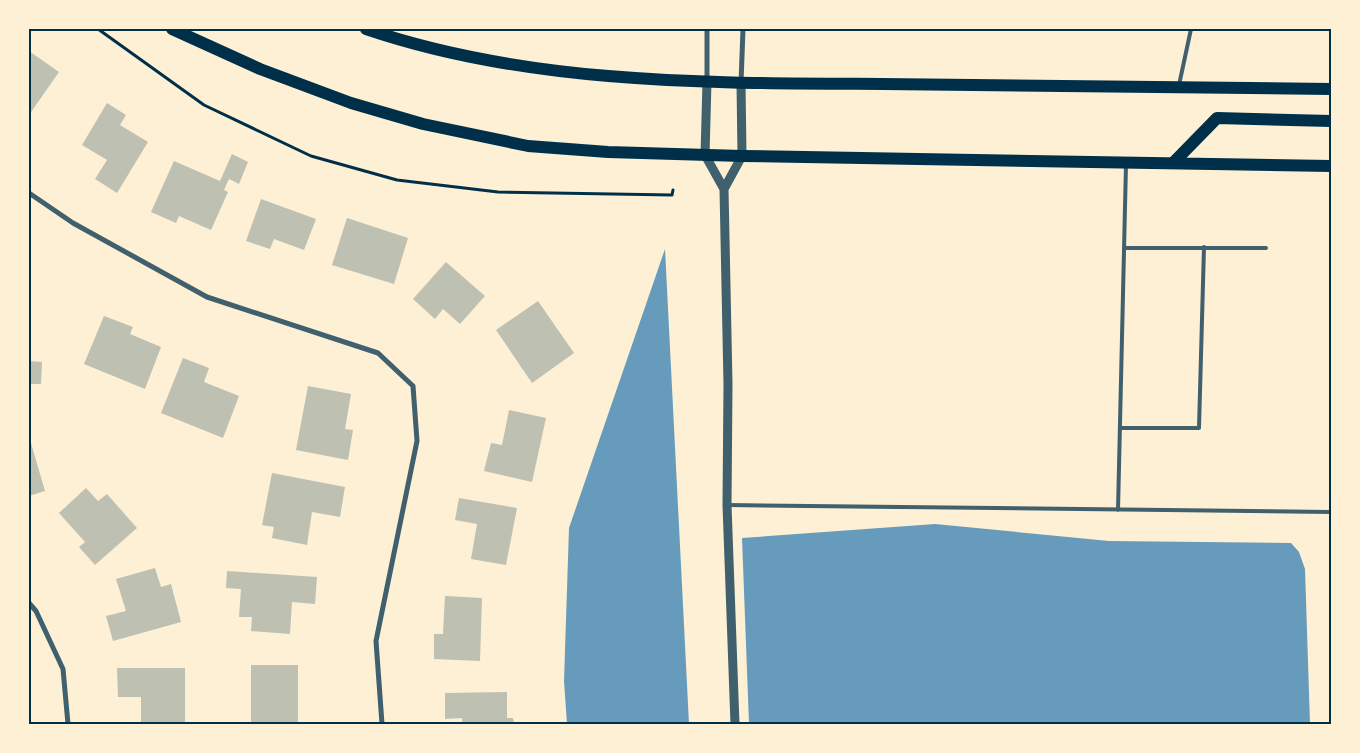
<svg xmlns="http://www.w3.org/2000/svg" width="1360" height="753" font-family="Jost,sans-serif">
<style>
.water{fill:#669bbc}
.building{fill:#bec0b2}
.lines{fill:none;stroke-linecap:round;stroke-linejoin:round}
.path{stroke:#003049;stroke-width:3}
.service{stroke:#3f606c;stroke-width:4}
.minor{stroke:#3f606c;stroke-width:5}
.tertiary{stroke:#3f606c;stroke-width:9}
.primary{stroke:#003049;stroke-width:12}
.neatline{fill:none;stroke:#003049;stroke-width:2}
</style>
<rect width="100%" height="100%" fill="#fdf0d5"/>
<!-- water -->
<path class="water" d="M665,249L689,724H567L564,681L569,528Z
M935,524L1109,541L1291,543L1299,552L1305,569L1310,724H749L742,538Z"/>
<!-- building -->
<path class="building" d="M29,51L59,72L29,115Z
M107,103L126,115L120,125L148,142L117,193L95,179L107,160L82,145Z
M232,154L248,162L239,184L229,179L224,190L228,192L211,230L179,216L176,223L151,212L174,161L220,181Z
M261,199L316,219L304,250L274,239L270,249L246,241Z
M347,218L408,238L394,284L332,265Z
M446,262L485,296L460,324L443,309L435,319L413,299Z
M538,301L574,353L532,383L496,330Z
M104,316L133,327L130,334L161,347L145,389L84,364Z
M183,358L209,368L204,382L239,396L223,438L161,413Z
M29,361L42,362L41,384H29Z
M308,386L351,394L345,429L353,430L348,460L296,450Z
M509,410L546,418L532,482L484,471L491,443L502,445Z
M29,436L45,491L29,496Z
M272,473L345,487L340,517L312,512L307,545L272,538L274,527L262,525Z
M86,488L98,501L107,494L137,528L95,565L79,547L85,542L59,513Z
M459,498L517,508L506,565L471,559L477,524L455,520Z
M155,568L161,587L171,584L181,622L113,641L106,616L126,611L116,579Z
M227,571L317,577L315,604L292,602L290,634L251,631L252,617H239L241,589L226,588Z
M445,596L482,598L480,661L434,659V634H443Z
M251,665H298V722H251Z
M117,668H185V724H141V697H118Z
M507,692V718H513L514,724H462V718L445,719V693Z"/>
<g class="lines">
<!-- path -->
<path class="path" d="M98,29L204,105L311,156L397,180L498,192L672,195L673,190"/>
<!-- service -->
<path class="service" d="M1179,85L1191,29
M1124,248H1266
M1120,428H1199L1204,247
M727,505L1331,512
M1118,510L1126,164"/>
<!-- minor -->
<path class="minor" d="M707,81V29
M741,83L743,29
M29,193L73,223L207,297L378,353L413,386L417,441L376,641L382,724
M29,603L36,611L63,669L68,724"/>
<!-- tertiary -->
<path class="tertiary" d="M707,82L705,155L724,189L728,384L727,505L735,724
M724,189L742,156L741,83"/>
<!-- primary -->
<path class="primary" d="M172,29L260,69L351,103L423,124L528,146L608,152L742,156L1331,166
M366,29C531,85 710,83 882,84C1032,85 1182,86 1331,89
M1173,163L1217,118L1331,121"/>
</g>
<!-- border -->
<rect width="1360" height="753" fill="none" stroke="#fdf0d5" stroke-width="60"/>
<rect x="30" y="30" width="1300" height="693" class="neatline"/>
</svg>
